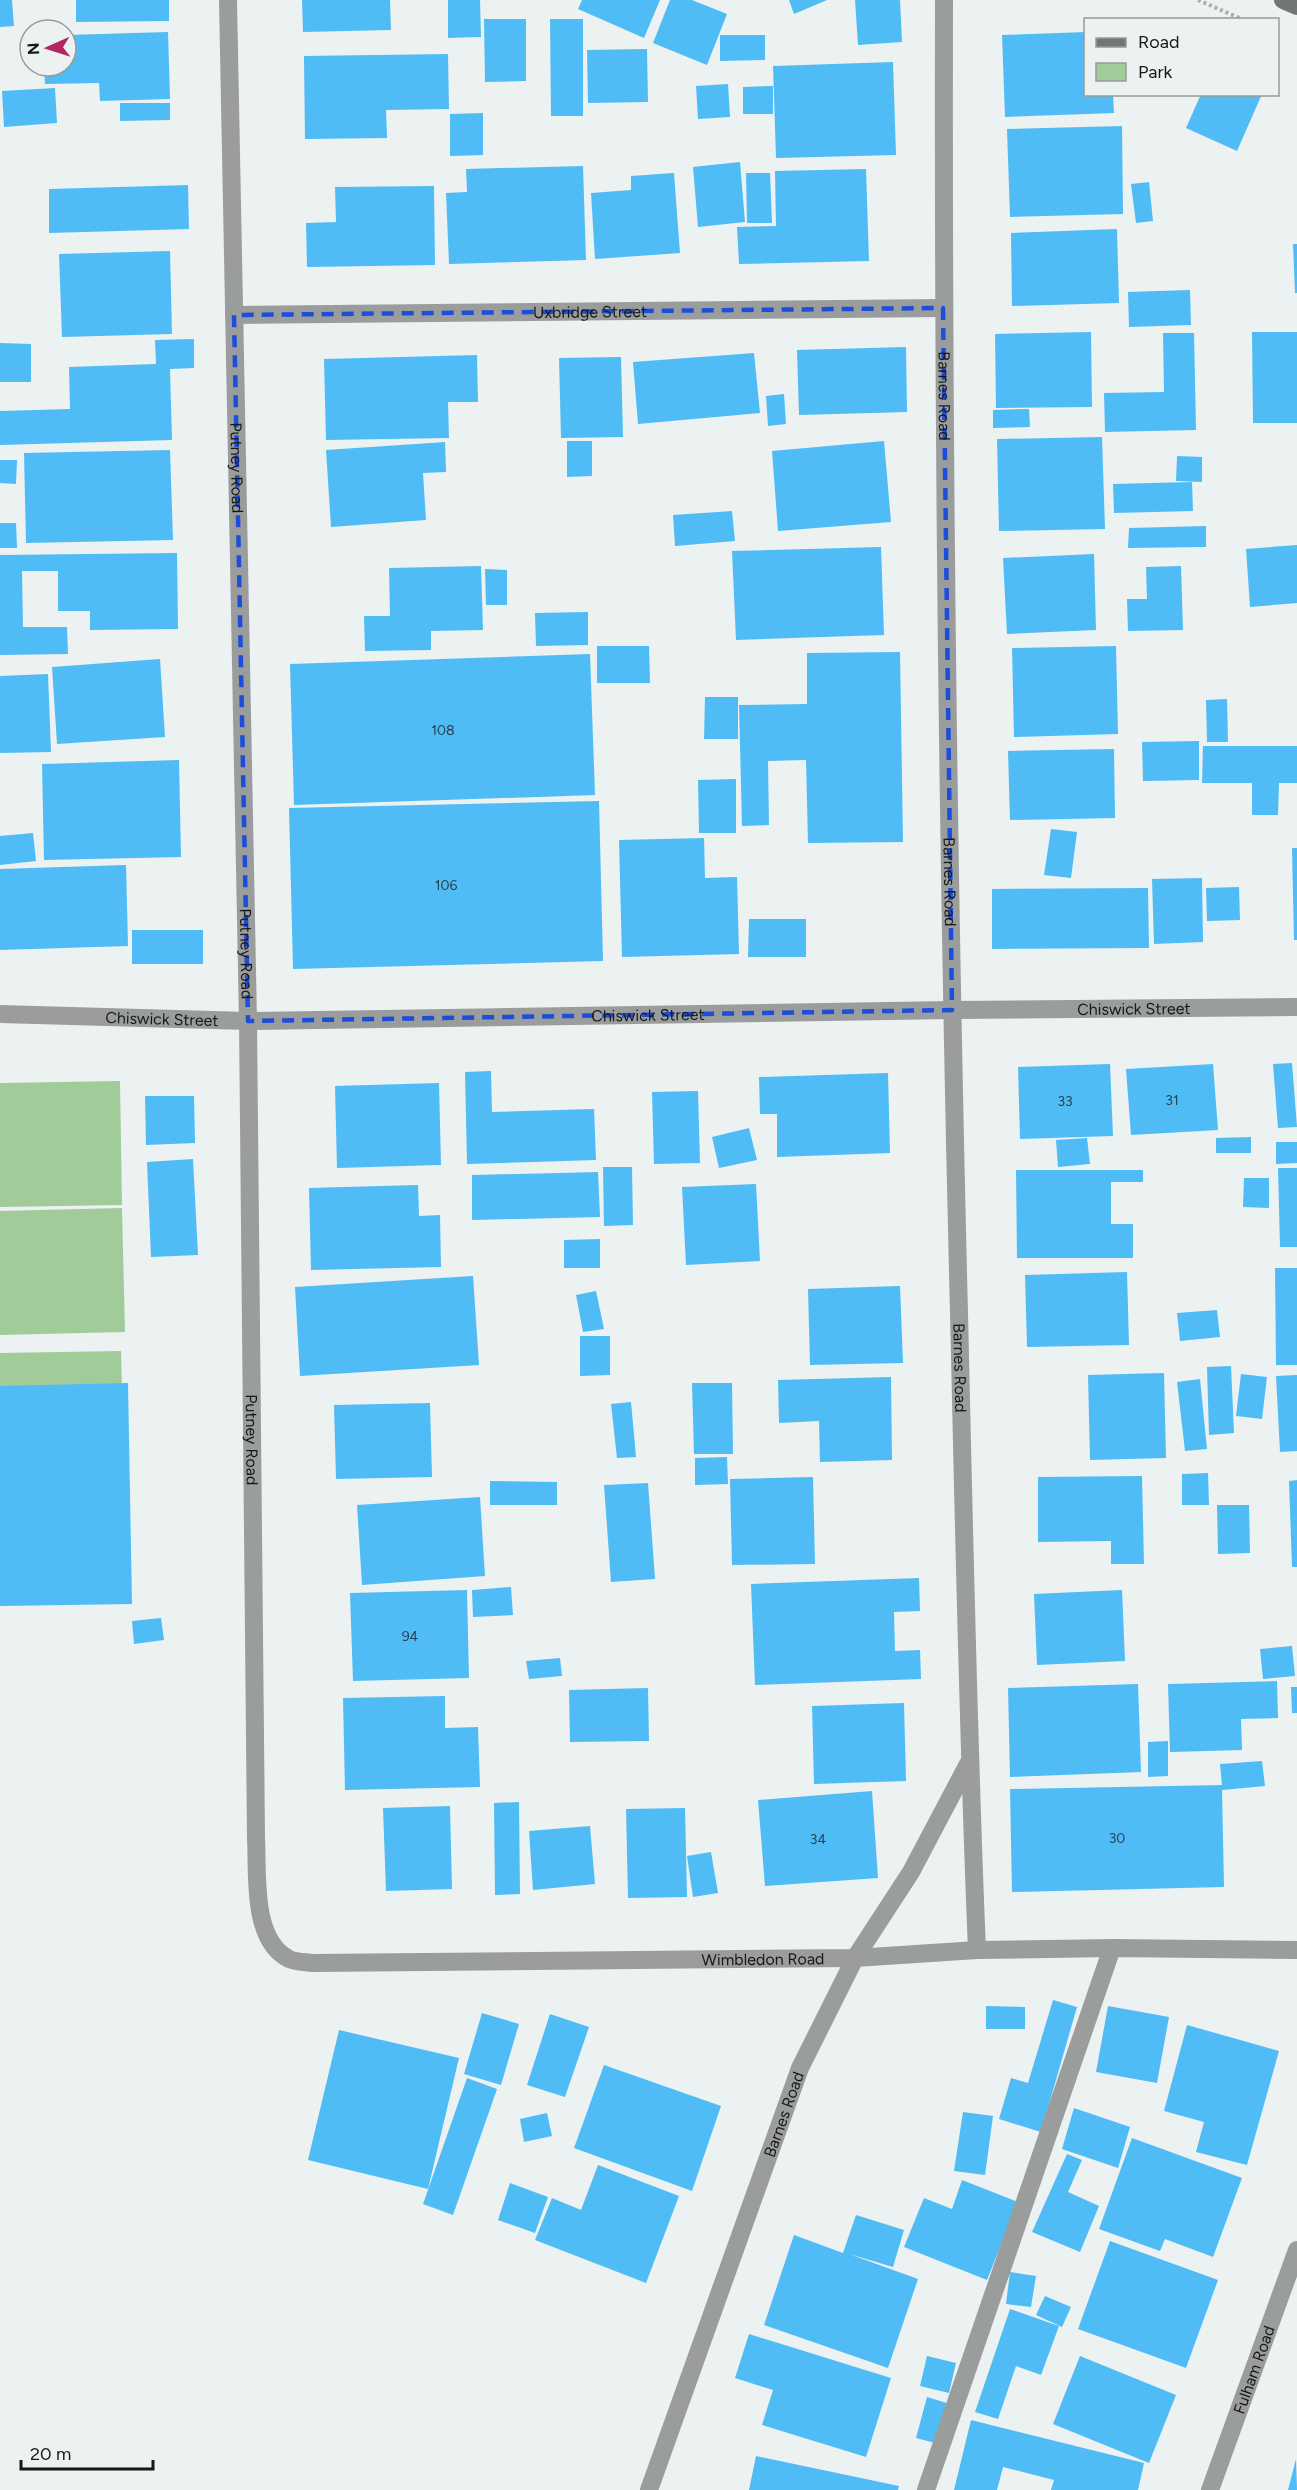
<svg xmlns="http://www.w3.org/2000/svg" width="1297" height="2490" font-family="Figtree,sans-serif">
<style>
.green{fill:#a1cb99}
.building{fill:#50bcf5}
.lines{fill:none;stroke-linecap:round;stroke-linejoin:round}
.path{stroke:#aaafaf;stroke-width:4;stroke-dasharray:3 3;stroke-linecap:butt}
.lane{stroke:#9b9d9c;stroke-width:18}
.street{stroke:#9b9d9c;stroke-width:18}
.secondary{stroke:#737675;stroke-width:18}
.marked{fill:none;stroke:#1d4ed8;stroke-width:4.5;stroke-dasharray:12 8;stroke-linejoin:round}
.labels{text-anchor:middle;stroke-width:4.5;stroke-linejoin:round;paint-order:stroke}
.number-label{font-size:14px;fill:#254250}
.street-label{font-size:16px;fill:#171919;stroke:#ecf1f2}
</style>
<rect width="100%" height="100%" fill="#ecf1f2"/>
<!-- green -->
<path class="green" d="M120,1081L122,1205L0,1207V1083Z
M122,1208L125,1332L0,1335V1211Z
M121,1351L124,1474L0,1477V1353Z"/>
<!-- building -->
<path class="building" d="M0,0H12L14,26L0,27Z
M76,0H169V21L76,22Z
M302,0H390L391,30L303,32Z
M448,0H480L481,37L448,38Z
M582,0H660L644,38L578,9Z
M670,0H692L727,14L707,65L653,43Z
M789,0H827L794,14Z
M855,0H900L902,42L858,45Z
M484,19H526V81L485,82Z
M550,19H583V116H551Z
M168,32L170,99L100,101L99,83L45,84L44,66H66V35Z
M1086,32V94H1113L1114,113L1005,117L1002,35Z
M720,35H765V60L720,61Z
M647,49L648,102L588,103L587,50Z
M448,54L449,109L386,110L387,138L305,139L304,56Z
M893,62L896,155L776,158L773,66Z
M728,84L730,117L698,119L696,86Z
M773,86V114H743V87Z
M55,88L57,123L4,127L2,91Z
M1201,94H1262L1237,151L1186,128Z
M120,103H170V120L120,121Z
M483,113V155L450,156V114Z
M1122,126L1123,214L1010,217L1007,129Z
M740,162L745,222L698,227L693,167Z
M583,166L586,260L449,264L446,193L467,192L466,169Z
M866,169L869,261L739,264L737,227L776,226L775,171Z
M674,173L680,253L595,259L591,193L631,190V176Z
M746,173H770L772,223H747Z
M1149,182L1153,221L1136,223L1131,184Z
M188,185L189,229L49,233V189Z
M434,186L435,265L307,267L306,223L336,222L335,187Z
M1117,229L1119,303L1012,306L1011,233Z
M1293,244H1297V293H1295Z
M170,251L172,334L62,337L59,254Z
M1190,290L1191,325L1129,327L1128,292Z
M1091,332L1092,407L996,408L995,334Z
M1252,332H1297V423H1253Z
M1163,333H1194L1196,430L1105,432L1104,393L1164,392Z
M194,339V368L170,369L172,440L0,445V411L70,409L69,367L156,364L155,340Z
M0,343L31,344V382H0Z
M906,347L907,412L799,415L797,350Z
M754,353L760,413L638,424L633,362Z
M477,355L478,402H448L449,438L326,440L324,359Z
M621,357L623,437L561,438L559,358Z
M784,394L786,424L768,426L766,396Z
M1029,409L1030,427L993,428V410Z
M1102,437L1105,529L999,531L997,439Z
M567,441H592V476L567,477Z
M884,441L891,522L778,531L772,451Z
M445,442L446,472L423,473L426,520L331,527L326,450Z
M170,450L173,540L26,543L24,453Z
M1177,456L1202,457V482L1176,481Z
M0,460H17L16,484L0,483Z
M1192,482L1193,511L1114,513L1113,484Z
M732,511L735,541L675,546L673,515Z
M0,523H16L17,548H0Z
M1206,526V547L1128,548L1129,528Z
M1297,545V603L1250,607L1246,549Z
M881,547L884,635L736,640L732,551Z
M177,553L178,629L90,630V611H58V571H22L23,627H67L68,654L0,655V555Z
M1094,554L1096,630L1007,634L1003,558Z
M481,566L483,630L431,631V650L365,651L364,616H390L389,568Z
M1181,566L1183,630L1128,631L1127,599H1147L1146,567Z
M485,569L507,570V605H486Z
M588,612V645L536,646L535,613Z
M597,646H649L650,683H597Z
M1116,646L1118,734L1014,737L1012,648Z
M900,652L903,842L808,843L806,760L768,761L769,825L742,826L739,705L807,704V653Z
M590,654L595,795L294,805L290,664Z
M160,659L165,737L57,744L52,667Z
M48,674L51,752L0,753V676Z
M705,697H738V739H704Z
M1227,699L1228,742H1207L1206,700Z
M1199,741V780L1143,781L1142,742Z
M1203,746H1297V783H1279L1278,815H1252V783H1202Z
M1114,749L1115,818L1010,820L1008,751Z
M179,760L181,857L44,860L42,764Z
M736,779V833H699L698,780Z
M599,801L603,961L293,969L289,808Z
M1051,829L1077,832L1071,878L1044,875Z
M33,833L36,861L0,865V836Z
M704,838L705,878L737,877L739,954L622,957L619,840Z
M1292,848H1297V940H1294Z
M126,865L128,946L0,950V869Z
M1202,878L1203,942L1154,944L1152,879Z
M1239,887L1240,920L1207,921L1206,888Z
M1148,888L1149,948L992,949V889Z
M749,919H806V957H748Z
M132,930H203V964H132Z
M1292,1063L1297,1127L1278,1128L1273,1064Z
M1110,1064L1113,1136L1020,1139L1018,1067Z
M1213,1064L1218,1130L1131,1135L1126,1069Z
M491,1071L492,1112L594,1109L596,1160L467,1164L465,1072Z
M888,1073L890,1153L777,1157V1114H760L759,1077Z
M439,1083L441,1165L337,1168L335,1086Z
M698,1091L700,1163L654,1164L652,1092Z
M145,1096H194L195,1143L146,1145Z
M749,1128L757,1160L719,1168L712,1137Z
M1251,1137V1153H1216V1138Z
M1087,1138L1090,1164L1058,1167L1056,1140Z
M1276,1142H1297V1163L1276,1164Z
M193,1159L198,1255L151,1257L147,1162Z
M603,1167H632L633,1225L604,1226Z
M1278,1168H1297V1247H1280Z
M1016,1170H1143V1182H1111V1224H1133V1258H1017Z
M598,1172L600,1217L472,1220V1175Z
M1244,1178H1269V1208L1243,1207Z
M756,1184L760,1261L686,1265L682,1187Z
M418,1185L419,1216L440,1215L441,1267L311,1270L309,1188Z
M600,1239V1268H564V1240Z
M1275,1268H1297V1365H1276Z
M1127,1272L1129,1345L1027,1347L1025,1275Z
M473,1276L479,1365L300,1376L295,1287Z
M900,1286L903,1363L810,1365L808,1289Z
M596,1291L604,1329L583,1332L576,1295Z
M1217,1310L1220,1337L1180,1341L1177,1313Z
M580,1336H610V1375L580,1376Z
M1231,1366L1234,1433L1209,1435L1207,1367Z
M1164,1373L1166,1458L1090,1460L1088,1375Z
M1241,1374L1267,1377L1262,1419L1236,1416Z
M1297,1375V1451L1280,1452L1276,1376Z
M891,1377L892,1460L820,1462L819,1421L779,1423L778,1380Z
M1200,1379L1207,1449L1185,1451L1177,1382Z
M128,1383L132,1604L0,1606V1386Z
M692,1383H732L733,1454H694Z
M631,1402L636,1457L617,1458L611,1404Z
M430,1403L432,1477L336,1479L334,1405Z
M727,1457L728,1484L695,1485V1458Z
M1208,1473L1209,1505H1182V1474Z
M1142,1476L1144,1564H1111V1541L1038,1542V1477Z
M813,1477L815,1564L732,1565L730,1479Z
M1297,1480V1567H1292L1289,1481Z
M490,1481L557,1482V1505H490Z
M648,1483L655,1579L611,1582L604,1485Z
M480,1497L485,1576L362,1585L357,1505Z
M1217,1505H1249L1250,1553L1218,1554Z
M919,1578L920,1611L894,1612L895,1651L920,1650L921,1679L755,1685L751,1584Z
M511,1587L513,1615L473,1617L472,1590Z
M467,1590L469,1678L353,1681L350,1593Z
M1122,1590L1125,1661L1037,1665L1034,1594Z
M161,1618L164,1640L134,1644L132,1621Z
M1292,1646L1295,1676L1263,1679L1260,1649Z
M560,1658L562,1676L529,1679L526,1661Z
M1277,1681L1278,1718L1241,1719L1242,1750L1170,1752L1168,1684Z
M1138,1684L1141,1772L1010,1777L1008,1688Z
M1291,1687H1297V1713H1292Z
M648,1688L649,1741L570,1742L569,1690Z
M445,1696V1728L478,1727L480,1787L345,1790L343,1698Z
M904,1703L906,1781L814,1784L812,1706Z
M1168,1741V1776L1148,1777V1742Z
M1262,1761L1265,1786L1222,1790L1224,1887L1012,1892L1010,1789L1222,1785L1220,1764Z
M872,1791L878,1878L765,1886L758,1800Z
M519,1802L520,1894L495,1895L494,1803Z
M450,1806L452,1889L386,1891L383,1808Z
M685,1808L687,1897L628,1898L626,1809Z
M590,1826L595,1884L533,1890L529,1831Z
M711,1852L718,1893L693,1897L687,1856Z
M1053,2000L1077,2007L1041,2132L999,2119L1011,2078L1028,2083Z
M986,2006L1025,2007V2029H986Z
M1108,2006L1169,2017L1157,2083L1096,2072Z
M482,2013L519,2024L501,2085L464,2074Z
M550,2014L589,2027L565,2097L527,2085Z
M1187,2025L1279,2051L1247,2165L1196,2152L1204,2122L1164,2111Z
M339,2030L459,2058L428,2189L308,2160Z
M604,2065L721,2106L692,2191L574,2148Z
M467,2078L497,2089L453,2215L423,2204Z
M1074,2108L1130,2127L1118,2168L1062,2149Z
M963,2112L993,2116L985,2175L954,2171Z
M547,2113L552,2136L524,2142L520,2119Z
M1132,2138L1242,2178L1213,2257L1165,2239L1160,2251L1099,2229Z
M1067,2154L1082,2160L1068,2192L1099,2206L1080,2252L1032,2232Z
M598,2165L679,2196L646,2283L535,2240L552,2198L581,2210Z
M962,2180L1018,2202L987,2280L904,2247L924,2198L952,2209Z
M510,2183L548,2197L535,2233L498,2220Z
M856,2215L904,2230L893,2267L849,2254L918,2279L888,2368L764,2325L794,2235L843,2253Z
M1110,2241L1218,2280L1186,2368L1078,2329Z
M1010,2272L1036,2276L1031,2307L1006,2304Z
M1045,2296L1071,2307L1062,2327L1036,2315Z
M1010,2309L1059,2326L1041,2375L1016,2366L998,2419L975,2412Z
M749,2334L891,2378L866,2457L762,2425L773,2390L735,2378Z
M927,2356L956,2363L949,2393L920,2386Z
M1080,2356L1176,2395L1149,2463L1053,2424Z
M927,2397L950,2404L939,2444L916,2438Z
M971,2420L1144,2463L1138,2490H1051L1054,2480L1003,2467L997,2490H954Z
M756,2456L899,2486L898,2490H749Z
M1296,2459L1297,2490H1288Z"/>
<g class="lines">
<!-- path -->
<path class="path" d="M1198,0L1244,20"/>
<!-- lane -->
<path class="lane" d="M926,2490L1112,1948"/>
<!-- street -->
<g class="street">
<path id="s1" d="M228,0L248,1021L256,1838C258,1873 251,1940 289,1959C295,1962 305,1962 312,1963L855,1958L977,1950L1112,1948L1297,1950"/>
<path id="s2" d="M944,0C943,438 948,875 959,1313C964,1525 968,1738 977,1950"/>
<path id="s3" d="M234,315L943,308"/>
<path id="s4" d="M0,1014L248,1021L952,1010L1297,1007"/>
<path id="s5" d="M649,2490L800,2068L855,1958L911,1872L968,1764"/>
<path id="s6" d="M1210,2490L1297,2250"/>
</g>
<!-- secondary -->
<path class="secondary" d="M1283,0L1297,6"/>
</g>
<!-- marked area -->
<path class="marked" d="M943,308L952,1010L248,1021L234,315Z"/>
<g class="labels">
<!-- number labels -->
<g class="number-label">
<text x="443" y="735">108</text>
<text x="446" y="890">106</text>
<text x="1172" y="1105">31</text>
<text x="1065" y="1106">33</text>
<text x="410" y="1641">94</text>
<text x="1117" y="1843">30</text>
<text x="818" y="1844">34</text>
</g>
<!-- street labels -->
<g class="street-label">
<text dy="6" stroke="none"><textPath href="#s3" startOffset="356">Uxbridge Street</textPath></text>
<text dy="6" stroke="none"><textPath href="#s2" startOffset="396">Barnes Road</textPath></text>
<text dy="6" stroke="none"><textPath href="#s1" startOffset="468">Putney Road</textPath></text>
<text dy="6" stroke="none"><textPath href="#s2" startOffset="882">Barnes Road</textPath></text>
<text dy="6" stroke="none"><textPath href="#s1" startOffset="954">Putney Road</textPath></text>
<text dy="6" stroke="none"><textPath href="#s4" startOffset="1134">Chiswick Street</textPath></text>
<text dy="6" stroke="none"><textPath href="#s4" startOffset="648">Chiswick Street</textPath></text>
<text dy="6" stroke="none"><textPath href="#s4" startOffset="162">Chiswick Street</textPath></text>
<text dy="6" stroke="none"><textPath href="#s2" startOffset="1368">Barnes Road</textPath></text>
<text dy="6" stroke="none"><textPath href="#s1" startOffset="1440">Putney Road</textPath></text>
<text dy="6" stroke="none"><textPath href="#s1" startOffset="2444">Wimbledon Road</textPath></text>
<text dy="6" stroke="none"><textPath href="#s5" startOffset="399">Barnes Road</textPath></text>
<text dy="6" stroke="none"><textPath href="#s6" startOffset="128">Fulham Road</textPath></text>
</g>
</g>
<!-- legend -->
<rect x="1084" y="18" width="195" height="78" fill="#ecf1f2" stroke="#979b9b" stroke-width="1.5"/>
<rect x="1096" y="38" width="30" height="9" fill="#737675" stroke="#979b9b" stroke-width="1.5"/>
<text x="1138" y="48" font-size="18" fill="#171919">Road</text>
<rect x="1096" y="63" width="30" height="18" fill="#a1cb99" stroke="#979b9b" stroke-width="1.5"/>
<text x="1138" y="78" font-size="18" fill="#171919">Park</text>
<!-- north arrow -->
<g transform="translate(48 48) rotate(267)"><circle r="28" fill="#ecf1f2" stroke="#979b9b" stroke-width="1.5"/>
<path d="M0-4.5L10 22L0 15L-10 22Z" fill="#b32761"/>
<text y="-9" font-size="16" font-weight="bold" text-anchor="middle" fill="#171919">N</text>
</g>
<!-- scale -->
<path d="M21 2460v9h132v-9" fill="none" stroke="#171919" stroke-width="3"/>
<text x="30" y="2460" font-size="18" fill="#171919" stroke="#ecf1f2" stroke-width="4.5" paint-order="stroke">20 m</text>
</svg>
